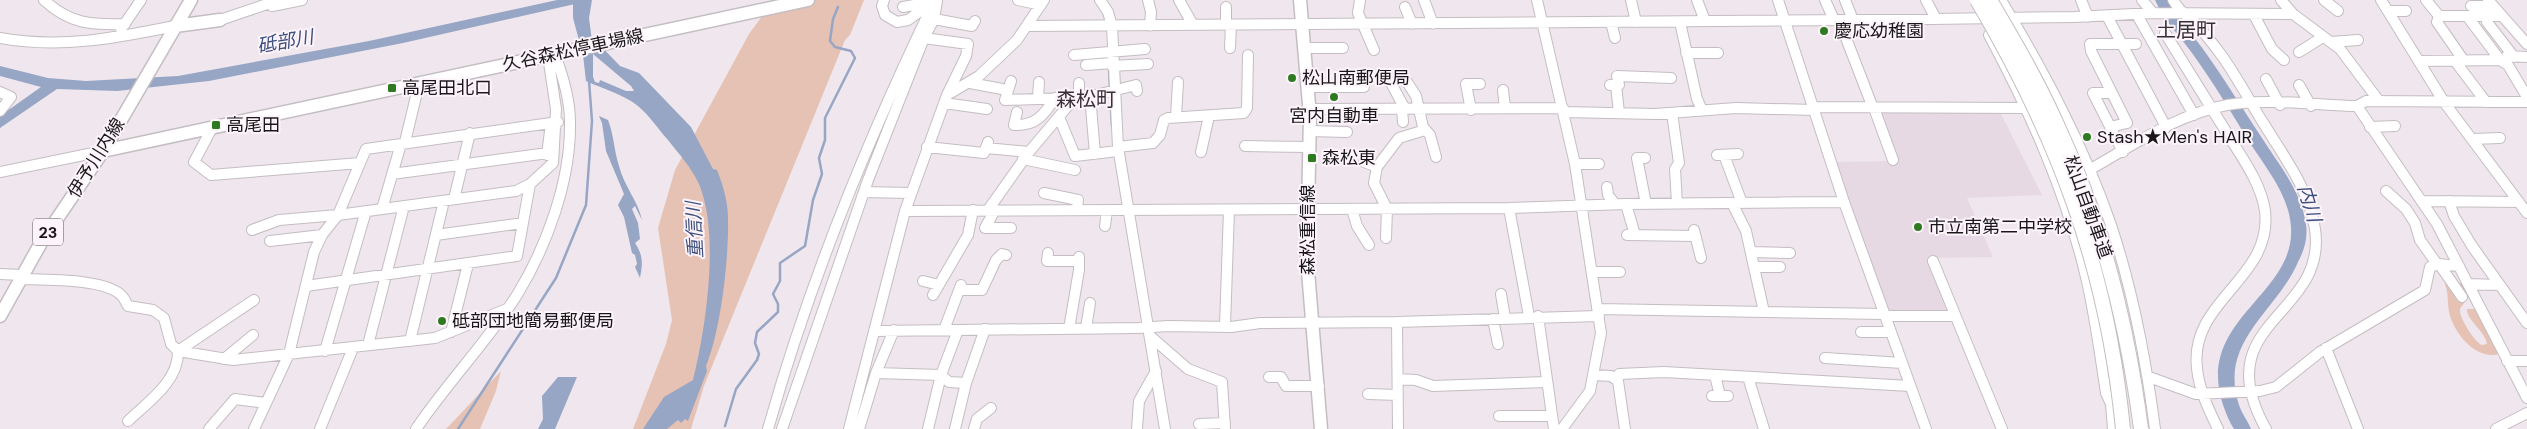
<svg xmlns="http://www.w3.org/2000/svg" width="2527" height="429" font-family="'DM Sans','Noto Sans JP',sans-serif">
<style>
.built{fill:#e7d9e4}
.green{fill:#e6c2b5}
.water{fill:#97a6c5;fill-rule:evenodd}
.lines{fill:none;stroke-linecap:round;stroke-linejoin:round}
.stream{stroke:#97a6c5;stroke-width:2.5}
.river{fill:#97a6c5;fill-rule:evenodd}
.minor-casing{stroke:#c4bdc2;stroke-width:12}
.major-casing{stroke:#c4bdc2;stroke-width:15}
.minor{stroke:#fff;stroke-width:10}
.major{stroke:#fff;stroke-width:12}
.highway-bridge-casing{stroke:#c4bdc2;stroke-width:16;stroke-linecap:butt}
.highway-bridge{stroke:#fff;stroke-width:14}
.poi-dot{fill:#2e7a21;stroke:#fcf4fa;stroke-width:2}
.labels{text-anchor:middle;stroke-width:4;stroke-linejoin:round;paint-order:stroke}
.shield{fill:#fcf4fa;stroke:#5d595c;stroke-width:1}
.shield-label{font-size:16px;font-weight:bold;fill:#191719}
.poi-label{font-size:18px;fill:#191719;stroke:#fcf4fa;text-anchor:start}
.street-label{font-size:18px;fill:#191719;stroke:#fcf4fa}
.water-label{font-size:19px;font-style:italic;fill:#3d507d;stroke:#fcf4fa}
.quarter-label{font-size:20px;fill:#353034;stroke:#fcf4fa}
</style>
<rect width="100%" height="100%" fill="#efe7ed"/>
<!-- built -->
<path class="built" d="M1876,112H2000L2042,195L1967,198L1993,257L1933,258L1947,310L1887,312L1833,162L1892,161Z"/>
<!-- green -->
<path class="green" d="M774,0H864L850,35L845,40L704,386L691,429H633L666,344L672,320L658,228L675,170L749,34Z
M2447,280L2464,284L2469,294L2464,295V303C2463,305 2460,308 2460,310C2459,317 2475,343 2482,345L2487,344C2485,331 2466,320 2467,309H2478L2499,354C2476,360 2456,335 2450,316C2447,305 2449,295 2445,284Z
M501,371L496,391L480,429H446Z"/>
<!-- water -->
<path class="water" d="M573,0H592L589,18L592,41L595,40L620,66L639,73L691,127L713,169L717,170C723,185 728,202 728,218C729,258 721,330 706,366L707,371L688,421L685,419L681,423L678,420L667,429H643L664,397L693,380C706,328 720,234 699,184C691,167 679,154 668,140C658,129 650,116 638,106C623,94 603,89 586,81L583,55L573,18ZM593,54L631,86L634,91H626L600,80L599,83L595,82L593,77Z
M599,116L608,120C614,135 614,151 619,166C624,186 638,201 642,220L635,206L632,209L638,223L640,239L635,243C643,255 643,263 640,278L635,267L637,264L635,255L632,253L624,217L618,205L624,194L606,151L602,123Z
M558,377H577L555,429H538L543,419L542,396Z"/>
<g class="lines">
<!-- stream -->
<path class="stream" d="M1109,69L1110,88
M1110,94L1112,126
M725,426L736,389L757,360L759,354L755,343L757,332L778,312V304L773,294L780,281V263L805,246L813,200L822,174L819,158L825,140V118L855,58L851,51L835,47L830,41L833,19L838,7
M458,429L556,278L586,205L592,121L589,81"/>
<!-- river -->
<path class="river" d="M557,0H582L575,4L403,43L209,81L117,91L57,89L0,128V116L41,87L0,76V66L48,78L86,81L178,76L369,41Z
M2155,0H2169C2177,19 2191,33 2203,49C2224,78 2242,108 2262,138C2279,165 2302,192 2306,225C2308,238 2304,251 2298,262C2276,313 2218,341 2239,405C2242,414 2248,421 2251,429H2234L2231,424C2180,322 2296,301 2291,227C2289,195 2266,168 2250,143C2231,112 2213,82 2192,53C2179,35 2164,21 2155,0Z"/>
<!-- minor casing -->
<g class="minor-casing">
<path id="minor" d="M44,0C70,24 91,25 125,24
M884,0L882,6L885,15L897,22L908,20L930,4
M1018,0L1041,5
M1100,0L1108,12L1112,26L1118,147L1165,429
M1148,0L1151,12L1150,26
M1179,0L1193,25
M1360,0L1358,13L1374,50
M1424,0L1433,24
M1537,0L1575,164L1601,333L1590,391L1562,429
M1631,0L1636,22
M1697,0L1705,21
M1778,0L1844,202L1926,429
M1825,0L1834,20
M1845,0L1853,20
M1926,0L1936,19
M2001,0C2044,72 2084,146 2111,225C2133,291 2146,360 2155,429
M2081,0L2088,17
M2142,0L2153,13
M2173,0C2182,15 2183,11 2193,21C2203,31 2214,45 2222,56C2237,77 2249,100 2262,121C2283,155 2309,189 2315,229C2328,317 2205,321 2266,429
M2281,0L2293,14
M2324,0L2338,11
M2381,0L2444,102L2527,213
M2426,0L2439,16
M2488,0L2527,44
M272,6L302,0
M2471,6H2493
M903,7L925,3L929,0
M1226,7V25
M1405,7L1412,24
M2388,11H2406
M2137,15L2194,115
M2254,15L2272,49L2284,60
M2107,16L2166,127
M2467,16L2500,60L2508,65L2527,97
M934,19L972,26L975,21
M220,20L279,0
M1839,20L1873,108
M1611,22L1615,38
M1680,22L1697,99L1702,110
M2487,22L2514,57
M1027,26L1863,20L2074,17L2153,13L2293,14L2340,49L2379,101
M121,29L141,0
M2165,33C2185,65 2205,98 2225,130C2240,155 2261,182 2265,211C2273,279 2189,300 2197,368C2199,390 2209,410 2218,429
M1989,35C2030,112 2066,192 2086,277C2095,315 2100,354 2106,393L2111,404L2113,429
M0,38C60,49 116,38 175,26
M924,38L968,44L966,56L947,95
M2331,42L2358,40
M1230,48L1231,25
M1304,48H1343
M2299,52L2323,37
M1686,53H1718
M1074,55L1145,49
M2507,56L2527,57
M2419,61L2500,60
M2455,61L2486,102
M2464,61L2437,22L2439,16H2501
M1086,65L1112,63
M1112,66L1148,64
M2266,79L2280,105
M1011,81L1005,100L1068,98L1072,101
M1407,82L1416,96L1423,127L1430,135L1436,157
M970,83L1002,89
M1079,83V98
M1391,83L1405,109
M1610,85H1619L1617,76L1671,78
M1616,85L1619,113
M2299,85L2311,106
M1308,87H1364
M1503,90L1505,108
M0,92L11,97L0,111
M2112,93H2093L2123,152
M1090,95L1095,154
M1038,98L1039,82
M2527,102L2366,101L2357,106L2437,224L2527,398
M944,103L987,109
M1813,107L2026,108
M1874,108L1893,160
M1309,109L1563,108
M1402,109L1403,122
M1471,110L1466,84H1480
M1017,112L1014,125C1036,126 1044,115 1055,98
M1564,112L1655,114L1736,108L1814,110
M1672,113L1679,163L1675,169L1677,203
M1059,117L1075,156L1118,151
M1176,117L1178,82
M2110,127L2127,123L2091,51L2090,44H2136
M2370,127L2395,126
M212,128L194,162L211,175L360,163
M1309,131L1347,132
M2472,139L2500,138
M405,142L419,84
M1245,146L1309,147
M927,147L984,153L988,142
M1118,147L1153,143L1160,135L1164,120L1168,118L1244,113L1247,108L1248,55
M986,148L1029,152
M1201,152L1209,116
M547,155L551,123
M1717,155L1738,154
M1724,155L1742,203
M1645,158H1637L1646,204
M1023,159L1075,170
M1364,162L1377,167
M1575,164H1599
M2089,170C2132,146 2177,114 2227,105C2265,98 2317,105 2357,106
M0,172L103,151
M392,174L548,153
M1607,187L1608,195L1615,204
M2386,191L2406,209L2415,223L2420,240L2437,264
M864,192L911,193
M1044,193L1078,200L1077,209
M454,199L470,133
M2422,201L2519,202
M2449,201L2454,216L2472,246L2527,323
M1732,203L1746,231L1764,312
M1626,204L1635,235
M1509,208L1529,316
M382,209L401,144
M1352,209L1357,226L1369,245
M988,210L1029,152L1072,101L1136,85L1137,91
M995,210L985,228H1011
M905,211L1509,208L1626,204L1844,202
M1105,226L1107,210
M252,230L279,220L338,215L516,191L530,184L553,163L556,109L548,56
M1694,230L1701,258
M436,235L523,223
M1627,235L1695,236
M1386,238L1387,209L1374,183L1377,167L1399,138L1425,130
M270,241L322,235
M1751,252L1790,253
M1048,253L1047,261H1078
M1933,261L2002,429
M2439,264L2462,297
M1754,267H1780
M1592,272H1620
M0,274L21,275
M19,279C42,280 106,278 122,296C125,299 126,303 128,306L153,310L164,318L171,344L178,351L233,360L435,338L507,309
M923,281L939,285
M2468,284L2499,285
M306,286L517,256L530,184
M960,290H982L996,260L1002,254L1006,255
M1501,294L1505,318
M933,295L968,235L973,210
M1599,309L1884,314
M1538,316L1554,429
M1885,316H1955
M1493,319L1498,344
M1397,322L1398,429
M1225,326L1229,210
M1086,328L1090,303
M1069,329L1079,270V257
M944,330L961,285
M875,331L1138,328L1168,326L1231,327L1260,323L1397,322L1599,316
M451,332L468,264
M1861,332H1891
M1150,336L1188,369L1222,382L1225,429
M410,341L444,201
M368,345L404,206
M2326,348L2358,429
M325,351L366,211
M1825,358L1902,363
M224,359L253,335
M2507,361H2527
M876,373L941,375L958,330
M941,375L949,382L966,383
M1594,375L1611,376L1618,381L1625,429
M1715,375L1720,396
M1269,377H1281L1286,386H1319
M1748,377L1764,429
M2149,377L2196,394L2260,391L2276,387L2320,352L2425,290L2430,267L2439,264L2459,266
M1616,378L1619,374L1664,372L1910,386
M1398,379L1416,380L1433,386L1547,382
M1368,394L1398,395
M1712,396H1728
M1499,416H1552
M128,421C148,402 179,381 178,351L254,300
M1199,424L1225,423
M209,429L235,399L266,403
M254,429L289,354L314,252L322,235L338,215L366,149L558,122
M320,429L353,348
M416,429C447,383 487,342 517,295C547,246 571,180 570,122C570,99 563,76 555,55
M768,429C809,283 869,136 935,0
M782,429L868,180L924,38L934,19L937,1
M849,429L905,211L947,95L979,76L1017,40L1044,0
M859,429L876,373L894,330
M928,429L941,375
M955,429L966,383L985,329
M974,429L977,419L991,408
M1137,429L1139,401L1156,371
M2496,429L2527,413"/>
</g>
<!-- major casing -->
<g class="major-casing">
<path id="major" d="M1300,0L1310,116L1307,259L1321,429
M175,26L220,20
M103,151L808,0
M0,316L42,241L103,151L191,0"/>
</g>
<!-- minor -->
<use href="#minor" class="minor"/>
<!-- major -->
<use href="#major" class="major"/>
<!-- highway-bridge casing -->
<g class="highway-bridge-casing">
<path id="highway-bridge" d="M1977,0C2059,139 2107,268 2123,429
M1990,0C2013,39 2036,78 2055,120C2101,218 2127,322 2141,429"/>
</g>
<!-- highway-bridge -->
<use href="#highway-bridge" class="highway-bridge"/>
</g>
<!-- markers -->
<g class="poi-dot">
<circle cx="1824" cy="31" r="5"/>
<circle cx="1292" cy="78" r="5"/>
<rect x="387" y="83" width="10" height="10" rx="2.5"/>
<circle cx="1334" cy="97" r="5"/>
<rect x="211" y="120" width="10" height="10" rx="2.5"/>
<circle cx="2087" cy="137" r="5"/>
<rect x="1307" y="153" width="10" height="10" rx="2.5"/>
<circle cx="1918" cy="227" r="5"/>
<circle cx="442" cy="321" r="5"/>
</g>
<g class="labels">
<!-- shield labels -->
<rect class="shield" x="33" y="218.5" width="30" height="27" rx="4"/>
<g class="shield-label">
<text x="48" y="238">23</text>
</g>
<!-- poi labels -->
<g class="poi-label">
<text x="1834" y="37">慶応幼稚園</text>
<text x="1302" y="84">松山南郵便局</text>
<text x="402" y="94">高尾田北口</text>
<text x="1334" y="122" text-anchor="middle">宮内自動車</text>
<text x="226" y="131">高尾田</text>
<text x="2097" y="143">Stash★Men's HAIR</text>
<text x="1322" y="164">森松東</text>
<text x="1928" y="233">市立南第二中学校</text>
<text x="452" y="327">砥部団地簡易郵便局</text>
</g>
<!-- street labels -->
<g class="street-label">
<text transform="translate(573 50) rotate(-12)" y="6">久谷森松停車場線</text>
<text transform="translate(96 158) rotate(-58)" y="6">伊予川内線</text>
<text transform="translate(2088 207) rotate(70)" y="6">松山自動車道</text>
<text transform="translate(1308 230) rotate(-90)" y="6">森松重信線</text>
</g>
<!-- water labels -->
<g class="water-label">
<text transform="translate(285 41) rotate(-10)" y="7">砥部川</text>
<text transform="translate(2310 203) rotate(73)" y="7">内川</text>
<text transform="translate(694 230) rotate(-93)" y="7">重信川</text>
</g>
<!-- quarter labels -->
<g class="quarter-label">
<text x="2186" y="37">土居町</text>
<text x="1086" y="106">森松町</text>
</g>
</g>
</svg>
